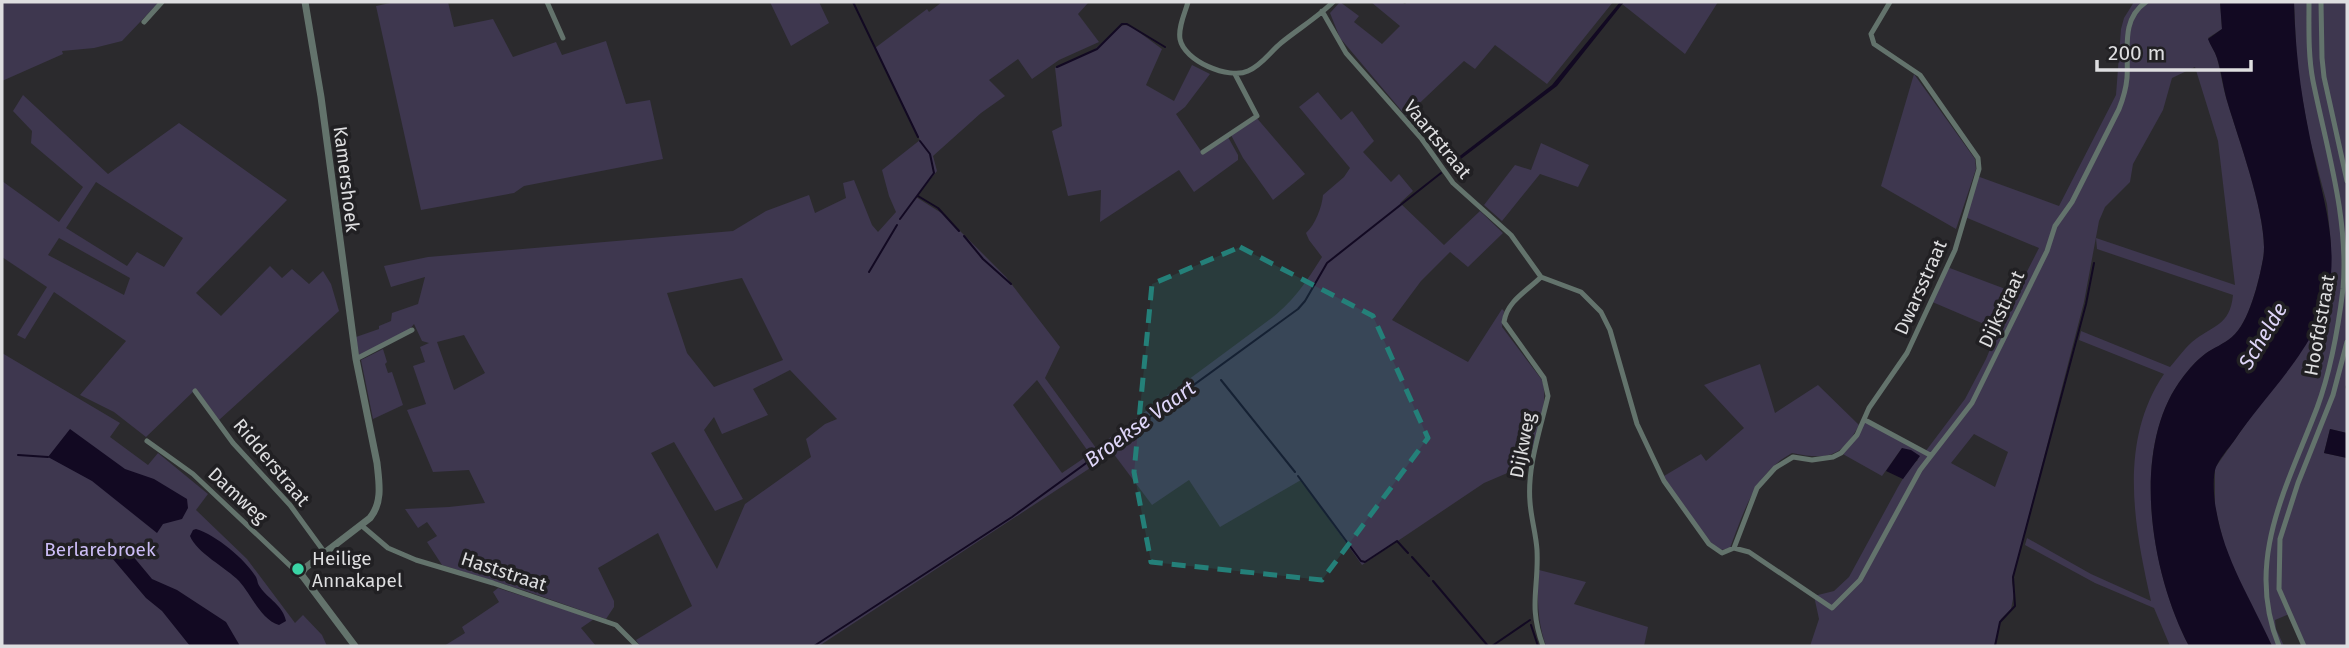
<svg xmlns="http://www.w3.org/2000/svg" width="2349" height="648" font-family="'Fira Sans',sans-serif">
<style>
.green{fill:#3e374f;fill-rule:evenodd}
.water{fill:#120922}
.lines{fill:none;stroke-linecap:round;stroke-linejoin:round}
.stream{stroke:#120922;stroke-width:2}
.minor{stroke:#63736c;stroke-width:5}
.tertiary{stroke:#63736c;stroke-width:7}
.marked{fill:#248079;fill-opacity:0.2;stroke:#248079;stroke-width:5;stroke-dasharray:14 9;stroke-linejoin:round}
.poi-dot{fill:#3ad4a5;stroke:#212023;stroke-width:2.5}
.labels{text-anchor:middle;stroke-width:7;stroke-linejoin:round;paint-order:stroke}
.street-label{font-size:19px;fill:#dedee0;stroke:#212023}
.park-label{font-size:19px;fill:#ccbdf6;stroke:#212023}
.poi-label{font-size:19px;fill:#dedee0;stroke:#212023;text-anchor:start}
.water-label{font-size:21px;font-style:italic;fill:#dfd6f9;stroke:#212023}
</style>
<rect width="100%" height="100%" fill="#2b2a2d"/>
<!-- green -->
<path class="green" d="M2,2H159L122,41L94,48L62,51L63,54L2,81Z
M395,2H448L454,27L493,19L513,57L556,42L562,55L606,41L626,104L650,100L663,159L524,186L514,193L421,210L376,6Z
M770,2H819L829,23L791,46Z
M942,2L1088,3L1078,14L1099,42L1059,60L1032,79L1018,59L989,80L1005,96L981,113L933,156L937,171L916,197L943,214L1006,277L1060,347L1045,378L1096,448L1273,317C1295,299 1306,282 1322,257L1309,240L1306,233C1315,225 1322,207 1323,195L1344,177L1350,168L1299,107L1318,92L1341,120L1352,111L1374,141L1363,152L1391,182L1399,174L1413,191L1400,203L1444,245L1480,211L1503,233L1468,267L1450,252L1421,281L1392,320L1468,362L1502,309L1504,311L1502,327L1542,380C1550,402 1535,444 1526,465L1484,483L1362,565L1301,480L1220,527L1189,480L1152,505L1113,453L819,646H640L636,640L692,606L658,533L598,568L614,601V607L606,619L526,591L442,565L427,542L437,536L427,522L418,528L405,509L449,507L485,503L469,470L433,472L407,410L426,404L413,366L425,362L420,347L429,343L422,341L414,324L409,330L359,356L356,337L379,329V326L391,321L392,313L418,304L425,277L391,287L384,266L428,257L733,231L766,211L809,195L815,213L846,198L843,183L854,180L872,225L878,232L896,212L889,196L882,170L920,140L875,48L927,9L929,12ZM742,278L783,360L714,387L687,353L667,293ZM464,335L485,373L454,390L437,342ZM790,370L837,419L825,424L806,439L811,457L745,504L717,569L651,453L674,442L715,511L743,499L704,430L714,417L722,434L768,415L753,389ZM1037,380L1090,454L1062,473L1013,405Z
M1340,2L1359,16L1354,22L1382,44L1400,26L1371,2H1401L1405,4L1407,2H1613L1547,84L1495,45L1475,69L1464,61L1406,116L1340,38L1330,13Z
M1624,2H1718L1685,54L1622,4Z
M2134,2H2220L2222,29L2208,38C2210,45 2215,51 2217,58C2221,73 2223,89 2228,104C2239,141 2270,224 2263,259C2259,281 2249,323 2232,337C2224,344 2214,348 2205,354C2197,360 2189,369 2183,377C2129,447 2151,573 2189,646H2170L2154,608L2095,583L2025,545L2027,538L2091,574L2151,601C2134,526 2118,442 2164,374L2079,340L2081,331L2170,367C2177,359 2184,349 2192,342C2213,325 2230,326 2233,295L2097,249L2096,238L2235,285L2218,141L2195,67L2172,78L2163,110L2133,164L2130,182L2105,207L2099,221L2084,302L2012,581L2014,594L2011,609L2001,619L1994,646H1810L1819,619L1814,596L1834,591L1849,577L1898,487L1911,465L1918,460L1902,448L1882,476L1841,453L1865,420L1925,452L1965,399L1986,359L1998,330L1930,301L1947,267L2016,293L2039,248L1965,217L1977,176L2059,206L2116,95L2121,29L2124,18ZM1974,434L2008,452L1995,487L1951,463Z
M2294,2H2347V383L2345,387L2347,391V433L2330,429L2324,453L2347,458V646H2304L2289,614L2275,620L2276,629L2284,646H2272L2247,599L2225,548L2215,507V468L2326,309L2331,275V244L2327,204L2309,136L2297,68Z
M1125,25L1132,27L1162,49L1146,85L1174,101L1192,65L1210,74L1185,107L1176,114L1203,154L1228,137L1238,155V160L1194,192L1179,170L1100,222L1101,190L1068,196L1052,131L1062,126L1055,68L1094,50L1121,26Z
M1914,74L1975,159L1976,169L1956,229L1881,186Z
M23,95L108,174L179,123L287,200L196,293L221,316L270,266L282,278L292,269L309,284L323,271L331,284L339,311L219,420L196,389L146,437L114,412L80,395L126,341L54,292L25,339L17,335L47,287L2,257V181L59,222L83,187L31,143L32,131L13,111ZM96,182L183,238L164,267L137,252L127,266L66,228ZM59,238L130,278L124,295L48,255Z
M1255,116L1305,174L1273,200L1243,158L1231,135Z
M1541,143L1589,165L1578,187L1540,174L1502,221L1484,205L1515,165L1531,170Z
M383,349L387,362L385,364L388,373L392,372L403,405L373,419L361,360Z
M2,353L120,423L110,437L148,465L158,453L208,494L196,510L247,559L295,623L303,615L322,635L327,646H2Z
M1760,364L1775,413L1818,385L1859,425C1842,458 1826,460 1792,453C1755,473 1744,511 1730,548L1721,550C1698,536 1677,500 1664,476L1701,454L1706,461L1744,428L1704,385Z
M1539,570L1586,582L1574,604L1648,627L1644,646H1546C1537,620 1537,598 1539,570Z
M498,588L594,619L581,628L596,646H444L465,633L462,627L499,602L493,592Z"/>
<!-- water -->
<path class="water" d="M1620,2H1624L1557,86L1449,168L1448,165L1552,85Z
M2220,2H2294C2295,46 2300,90 2309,133C2318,181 2335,225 2331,274C2327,340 2269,388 2234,441C2228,449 2220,458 2216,467C2212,477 2214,499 2216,509C2224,559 2252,601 2272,646H2189C2151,574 2129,447 2183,377C2189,369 2197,360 2205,354C2213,348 2224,344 2232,337C2249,323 2259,281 2263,259C2270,224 2239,141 2228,104C2223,89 2222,73 2217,58C2215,51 2210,45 2208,39L2222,29Z
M70,429L125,469L154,479L187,499L188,508L182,519L163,524L157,533L92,481L48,457Z
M2330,429L2347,433V458L2324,453Z
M1902,448L1911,450L1920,456L1903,479L1886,471Z
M196,529C216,535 245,559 256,577C258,581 257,583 260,587C268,599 283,605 286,621L279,625C260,619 252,595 239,581C225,567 197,553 190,536L193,530Z
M127,549L152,579L177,590L226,622L240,646H190L162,611L146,598L112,558Z"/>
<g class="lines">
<!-- stream -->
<path class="stream" d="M853,2L918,137
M1057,67L1097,49L1122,24H1127L1165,47
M918,196L938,208L959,231
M900,219L934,173L930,154L920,141
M964,236L983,259L1011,284
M869,272L897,225
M1221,380L1295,472
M18,455L48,457
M1298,476L1361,561L1365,562L1397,541L1408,553
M1412,557L1429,576
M1433,581L1488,646
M1531,625L1538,646
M814,646L1012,517L1298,309L1305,301L1327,263L1441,173
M1492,646L1530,620
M1995,646L2000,622L2015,606L2013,577L2086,304L2094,263"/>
<!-- minor -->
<path class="minor" d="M547,2L563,38
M1188,2C1185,13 1178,27 1180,39C1184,61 1229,80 1248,71C1262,65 1270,52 1281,43C1298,29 1318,17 1333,2
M2321,2L2322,58L2324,77L2347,181
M1322,11L1346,53L1421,138L1453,183L1511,235L1541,277
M144,22L162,2
M1203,152L1257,116L1235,74
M1541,277L1581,292L1601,312L1610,330L1637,424L1664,481L1709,544L1722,553L1734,548L1749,552L1832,608L1860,580L1920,470L1972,403L2047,251L2055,226L2072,202L2119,109C2123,99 2126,89 2127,78C2129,51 2120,20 2146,2
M1541,277C1527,291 1507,301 1504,322L1544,378L1548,396C1540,431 1527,467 1530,502C1531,518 1536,534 1537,550C1539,589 1528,605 1543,646
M356,359L412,330
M195,391L233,443L290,505L325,553
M1865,420L1930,455
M147,441L193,474L302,577
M361,525L388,548L416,560L493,583L616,625L637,646
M1734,548L1757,488L1775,468L1793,457L1812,460L1833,457L1841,453L1857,435L1869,408L1907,353L1955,250L1979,169L1978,158L1920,75L1874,44L1871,34L1890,2
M2279,646C2244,561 2287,487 2317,408C2331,370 2338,330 2343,289C2349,219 2327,150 2313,81C2308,55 2309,28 2309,2
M2304,646L2279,589L2280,539L2298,483L2333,395L2347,342"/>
<!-- tertiary -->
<path class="tertiary" d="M305,2L321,97L356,359L377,463C379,482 383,502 370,518L305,568L301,574L355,646"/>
</g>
<!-- marked area -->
<path class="marked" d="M1240,247L1373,316L1428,438L1322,580L1151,562L1134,472L1152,284Z"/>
<!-- markers -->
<circle class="poi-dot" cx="298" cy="569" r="7"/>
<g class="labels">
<!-- street labels -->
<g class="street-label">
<text transform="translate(1438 139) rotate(51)" y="7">Vaartstraat</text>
<text transform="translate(347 179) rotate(83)" y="7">Kamershoek</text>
<text transform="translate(1920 287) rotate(-66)" y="7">Dwarsstraat</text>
<text transform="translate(2001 309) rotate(-65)" y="7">Dijkstraat</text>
<text transform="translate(2319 325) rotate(-80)" y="7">Hoofdstraat</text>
<text transform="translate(1522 445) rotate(-79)" y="7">Dijkweg</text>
<text transform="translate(272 462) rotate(50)" y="7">Ridderstraat</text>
<text transform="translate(238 495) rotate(43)" y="7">Damweg</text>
<text transform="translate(504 571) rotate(18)" y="7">Haststraat</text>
</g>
<!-- park labels -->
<g class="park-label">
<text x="100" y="556">Berlarebroek</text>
</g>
<!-- poi labels -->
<g class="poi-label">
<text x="312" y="565">Heilige<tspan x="312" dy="22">Annakapel</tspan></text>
</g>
<!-- water labels -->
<g class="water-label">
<text transform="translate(2263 336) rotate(-59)" y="7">Schelde</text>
<text transform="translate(1140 424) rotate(-36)" y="7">Broekse Vaart</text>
</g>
</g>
<!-- border -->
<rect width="2349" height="648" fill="none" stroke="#dedee0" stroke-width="7"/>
<!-- scale -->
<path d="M2097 60v10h154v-10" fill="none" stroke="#dedee0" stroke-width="3.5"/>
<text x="2108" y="60" font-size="21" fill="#dedee0" stroke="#212023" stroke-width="5" paint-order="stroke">200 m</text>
</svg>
